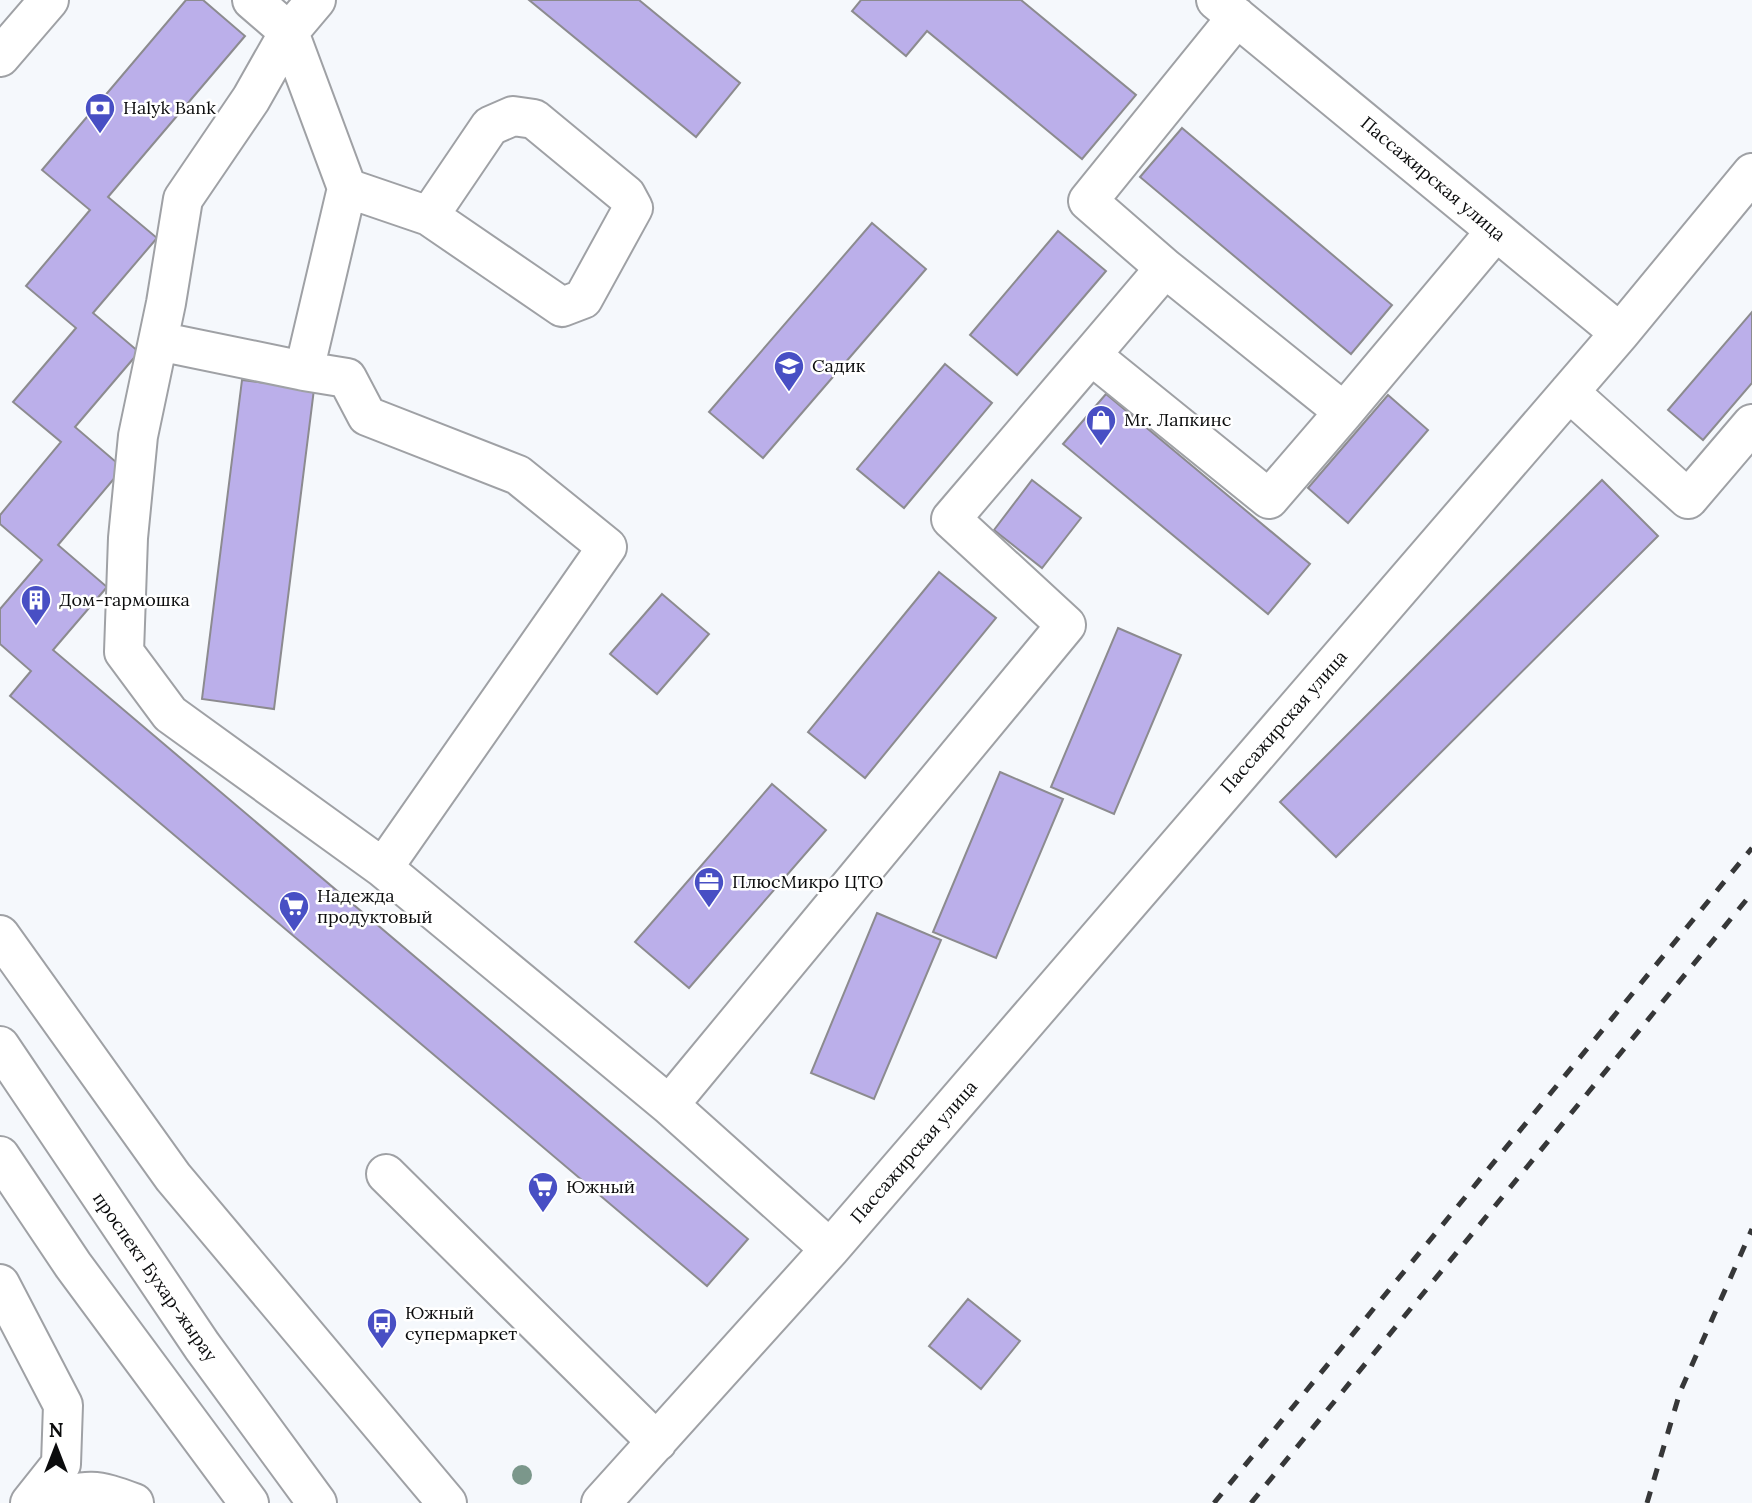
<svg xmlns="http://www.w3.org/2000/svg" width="1752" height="1503" font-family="Lora,serif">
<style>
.building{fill:#bbafea;stroke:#8c8b8f;stroke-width:2}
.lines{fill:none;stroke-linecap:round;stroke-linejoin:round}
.minor-casing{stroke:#9fa1a5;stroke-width:42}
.major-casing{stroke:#9fa1a5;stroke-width:42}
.minor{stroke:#fff;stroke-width:38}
.major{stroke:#fff;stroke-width:38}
.rail{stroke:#363738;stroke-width:5;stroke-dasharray:12 12;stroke-linecap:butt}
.tree{fill:#7b978b}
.labels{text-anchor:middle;stroke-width:5;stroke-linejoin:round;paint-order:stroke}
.poi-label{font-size:18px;fill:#0b0c0d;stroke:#fff;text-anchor:start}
.street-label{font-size:18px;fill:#0b0c0d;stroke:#fff}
</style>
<rect width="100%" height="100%" fill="#f5f8fc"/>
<!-- building -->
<path class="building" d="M186,0H203L245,36L108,197L157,238L93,313L139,352L75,427L123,468L58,545L107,587L53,650L748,1239L707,1286L10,696L31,671L0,644V609L42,560L0,524V515L61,442L13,402L76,328L26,286L90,210L42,170Z
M529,0H639L740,83L696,137Z
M861,0H1021L1136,95L1082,159L927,31L906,56L852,11Z
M1182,128L1392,305L1351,354L1140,177Z
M872,223L926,269L763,458L709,412Z
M1058,231L1106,271L1017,375L970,335Z
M1752,312V383L1703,440L1668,410Z
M945,364L992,403L904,508L857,469Z
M242,380L314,389L274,709L202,699Z
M1106,394L1310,564L1268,614L1063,444Z
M1388,395L1428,430L1348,523L1308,488Z
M1032,480L1081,518L1042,568L994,530Z
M1602,480L1658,536L1336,857L1280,802Z
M939,572L996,618L865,778L808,732Z
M662,594L709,634L657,694L610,654Z
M1118,628L1181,655L1114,814L1051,787Z
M1000,772L1063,799L996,958L933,932Z
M772,784L826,830L689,988L635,942Z
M877,913L941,940L874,1099L811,1073Z
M968,1299L1020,1341L981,1389L929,1346Z"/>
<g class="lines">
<!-- minor casing -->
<g class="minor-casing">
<path id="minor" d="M252,0L289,32L251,99L183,199L166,303L138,436L128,538L124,652L170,714L383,868L669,1105L830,1249
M1216,0L1620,333
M347,188L429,216L562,307L583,299L633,208L626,195L534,119L513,116L490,126L429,216
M1165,268L1091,355L1269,499L1344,412L1165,268L1088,201L1237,17
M158,341L304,371L347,188L289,32L316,0
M304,371L347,378L367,416L518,475L607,547L383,868
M1569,392L1688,499L1752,424
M1344,412L1496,231
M0,935L173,1177L447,1503
M669,1105L1066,625L951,519L1091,355
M386,1174L657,1442
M0,1284L63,1405L61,1464L30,1503
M49,1503C87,1487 96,1489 134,1503
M601,1503L830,1249L1620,333L1752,173"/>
</g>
<!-- major casing -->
<g class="major-casing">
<path id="major" d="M0,57L49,0
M0,1046L202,1346L317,1503
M0,1156L73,1265L249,1503"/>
</g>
<!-- minor -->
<use href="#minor" class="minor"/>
<!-- major -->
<use href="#major" class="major"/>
<!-- rail -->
<path class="rail" d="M1214,1503L1752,848
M1251,1503L1752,893
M1647,1503L1680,1392L1752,1229"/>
</g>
<!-- trees -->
<circle class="tree" cx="522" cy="1475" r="10"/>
<!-- icons -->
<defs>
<g id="bank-pin" transform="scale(1.575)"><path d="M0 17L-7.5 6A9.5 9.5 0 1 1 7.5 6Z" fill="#484fc4" stroke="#fff"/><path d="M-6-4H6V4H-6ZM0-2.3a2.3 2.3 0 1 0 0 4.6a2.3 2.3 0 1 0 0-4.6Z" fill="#fff"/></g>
<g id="school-pin" transform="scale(1.575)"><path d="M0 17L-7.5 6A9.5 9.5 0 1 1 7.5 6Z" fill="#484fc4" stroke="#fff"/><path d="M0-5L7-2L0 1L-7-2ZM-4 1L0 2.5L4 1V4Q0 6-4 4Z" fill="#fff"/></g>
<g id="shop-pin" transform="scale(1.575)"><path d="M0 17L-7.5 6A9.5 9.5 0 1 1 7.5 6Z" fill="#484fc4" stroke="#fff"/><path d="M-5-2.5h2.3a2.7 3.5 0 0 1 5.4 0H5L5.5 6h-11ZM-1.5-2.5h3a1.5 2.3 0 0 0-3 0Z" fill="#fff"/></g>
<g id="building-pin" transform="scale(1.575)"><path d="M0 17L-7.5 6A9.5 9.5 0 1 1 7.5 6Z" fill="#484fc4" stroke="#fff"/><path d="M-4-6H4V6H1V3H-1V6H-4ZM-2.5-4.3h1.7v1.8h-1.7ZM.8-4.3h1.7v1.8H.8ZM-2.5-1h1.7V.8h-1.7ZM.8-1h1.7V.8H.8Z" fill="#fff"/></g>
<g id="office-pin" transform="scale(1.575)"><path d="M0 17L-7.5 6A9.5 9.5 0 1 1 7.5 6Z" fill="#484fc4" stroke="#fff"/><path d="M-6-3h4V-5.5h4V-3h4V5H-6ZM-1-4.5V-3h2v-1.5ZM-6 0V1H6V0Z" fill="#fff"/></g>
<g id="supermarket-pin" transform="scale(1.575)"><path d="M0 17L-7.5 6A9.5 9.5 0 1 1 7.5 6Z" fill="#484fc4" stroke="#fff"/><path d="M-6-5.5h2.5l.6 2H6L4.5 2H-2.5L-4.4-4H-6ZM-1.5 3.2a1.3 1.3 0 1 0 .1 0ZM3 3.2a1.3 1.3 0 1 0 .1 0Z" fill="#fff"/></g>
<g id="bus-pin" transform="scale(1.575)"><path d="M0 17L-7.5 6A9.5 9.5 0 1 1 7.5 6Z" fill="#484fc4" stroke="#fff"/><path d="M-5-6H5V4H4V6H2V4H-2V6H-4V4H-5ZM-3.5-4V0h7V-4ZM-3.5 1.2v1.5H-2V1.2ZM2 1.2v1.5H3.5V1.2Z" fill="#fff"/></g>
</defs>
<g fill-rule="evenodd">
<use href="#bank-pin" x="100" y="108"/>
<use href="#school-pin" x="789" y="366"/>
<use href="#shop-pin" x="1101" y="420"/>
<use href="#building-pin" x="36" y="600"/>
<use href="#office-pin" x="709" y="882"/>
<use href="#supermarket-pin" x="294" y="906"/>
<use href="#supermarket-pin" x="543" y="1187"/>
<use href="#bus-pin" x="382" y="1323"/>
</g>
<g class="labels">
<!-- poi labels -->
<g class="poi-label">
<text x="123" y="114">Halyk Bank</text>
<text x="812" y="372">Садик</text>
<text x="1124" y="426">Mr. Лапкинс</text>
<text x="59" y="606">Дом-гармошка</text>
<text x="732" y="888">ПлюсМикро ЦТО</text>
<text x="317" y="902">Надежда<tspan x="317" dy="21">продуктовый</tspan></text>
<text x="566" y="1193">Южный</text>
<text x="405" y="1319">Южный<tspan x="405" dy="21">супермаркет</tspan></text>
</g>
<!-- street labels -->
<g class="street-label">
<text transform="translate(1433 179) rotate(40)" y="6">Пассажирская улица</text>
<text transform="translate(1284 722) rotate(-49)" y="6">Пассажирская улица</text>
<text transform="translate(914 1152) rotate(-49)" y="6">Пассажирская улица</text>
<text transform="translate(155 1277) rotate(55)" y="6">проспект Бухар-жырау</text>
</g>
</g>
<!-- north arrow -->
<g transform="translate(56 1447)" stroke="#ffffff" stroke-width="5" paint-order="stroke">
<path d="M0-5L12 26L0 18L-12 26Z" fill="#0b0c0d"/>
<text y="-10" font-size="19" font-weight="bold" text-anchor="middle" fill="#0b0c0d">N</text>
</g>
</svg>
